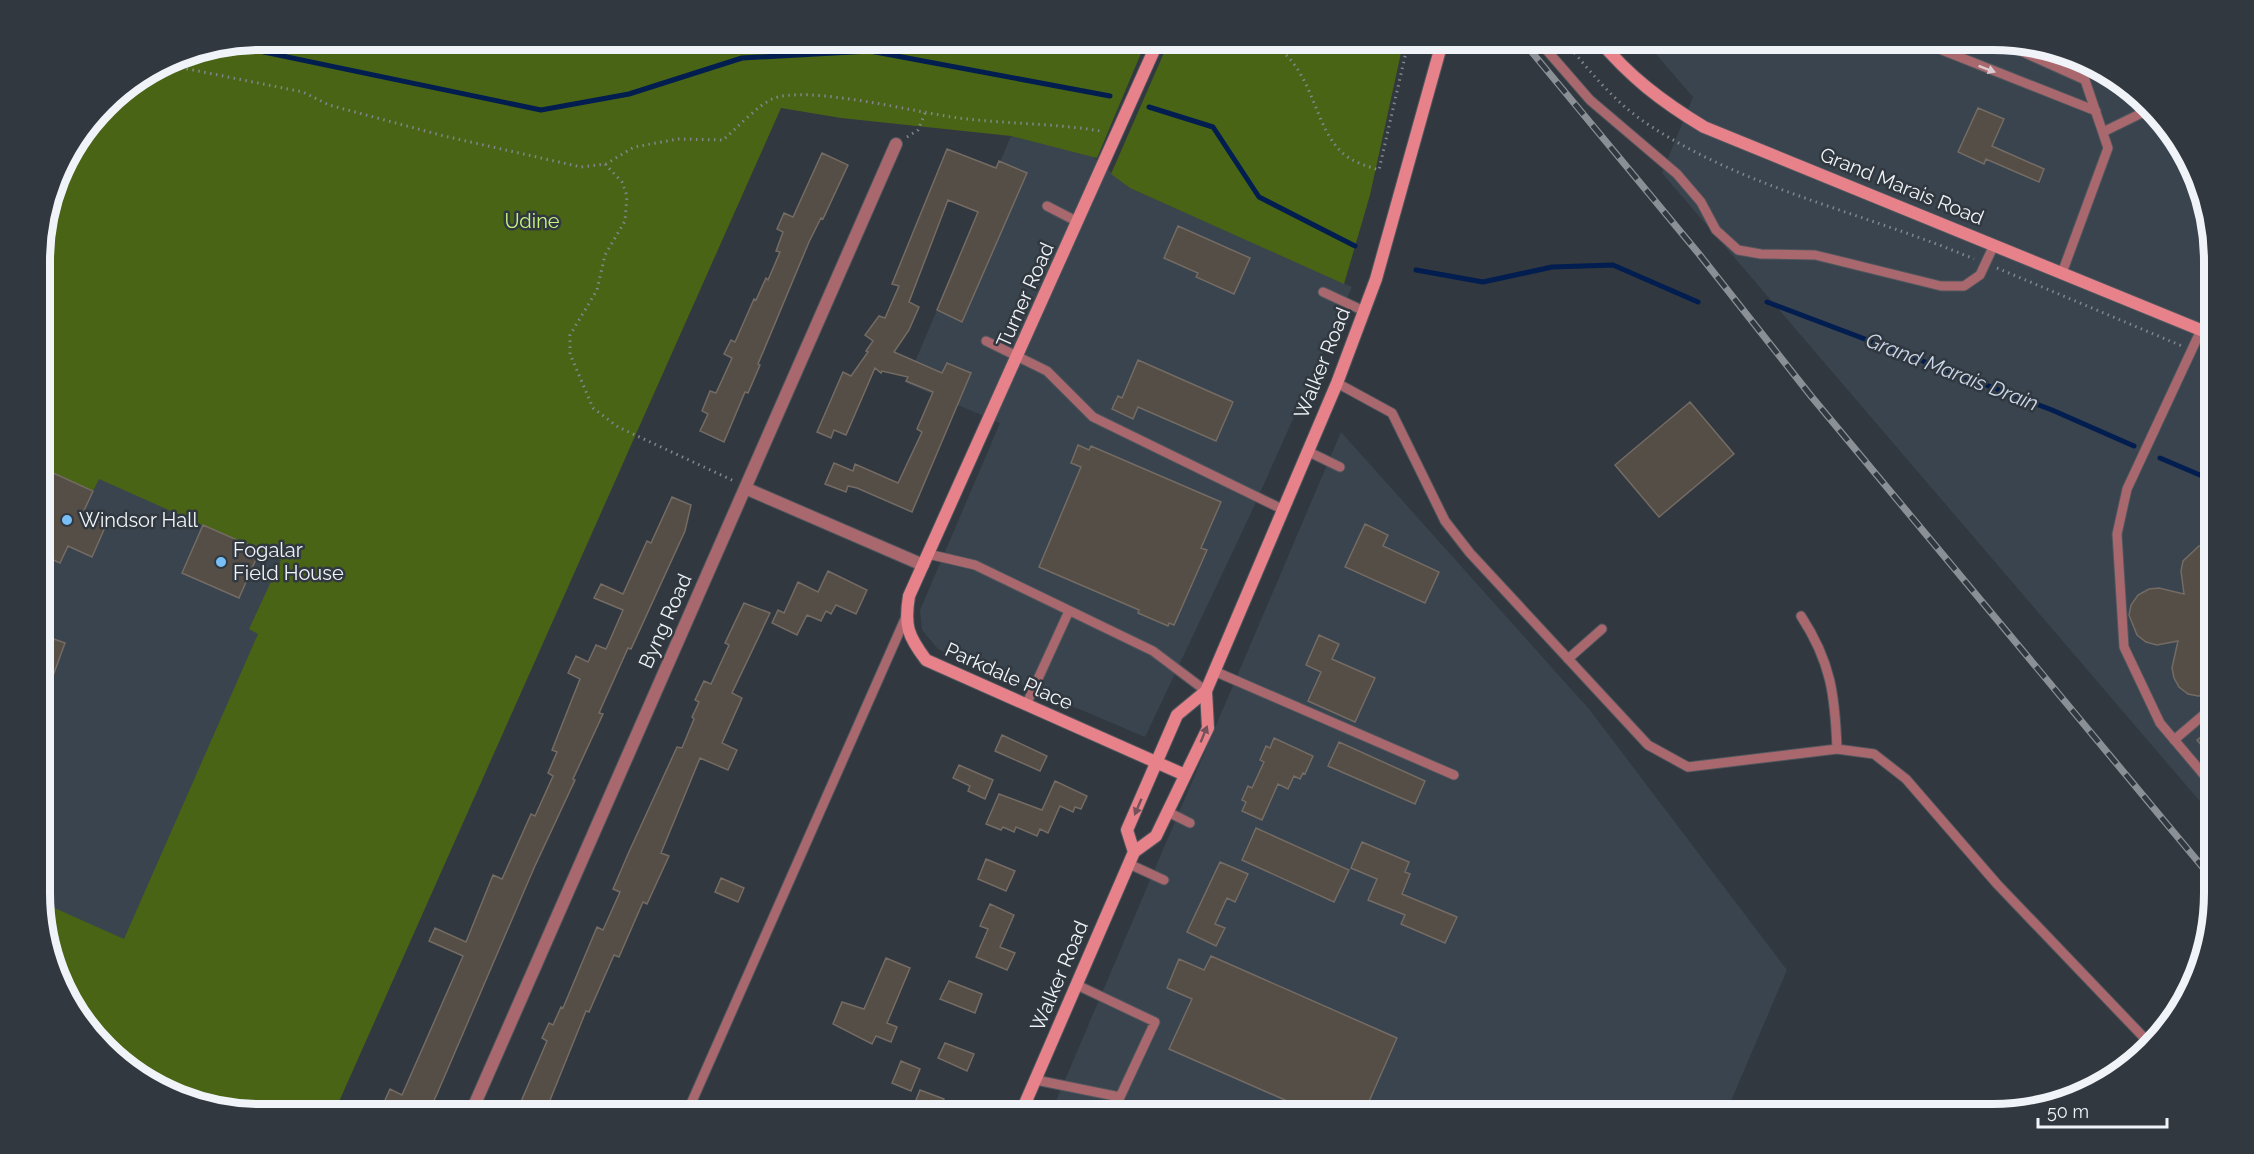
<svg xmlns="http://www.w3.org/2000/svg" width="2254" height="1154" font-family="Raleway,sans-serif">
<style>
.built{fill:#39444e}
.green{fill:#496415}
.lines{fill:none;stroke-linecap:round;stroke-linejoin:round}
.stream{stroke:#021d4f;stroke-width:5}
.building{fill:#554e47;stroke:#736b64;stroke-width:1.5}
.lane-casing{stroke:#50565d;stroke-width:11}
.street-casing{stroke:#50565d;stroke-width:14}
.secondary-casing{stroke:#50565d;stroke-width:14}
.path{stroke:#80868c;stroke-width:3;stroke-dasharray:1.5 4.5;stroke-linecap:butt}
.lane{stroke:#a9686d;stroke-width:9}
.street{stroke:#a9686d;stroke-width:12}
.secondary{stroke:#e7828b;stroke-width:12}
.rail-casing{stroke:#8a9096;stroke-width:7}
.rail{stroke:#31383f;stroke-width:4.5;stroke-dasharray:14;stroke-linecap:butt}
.oneway{fill:#dbcacf}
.oneway2{fill:#71525a}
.poi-dot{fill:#78bff7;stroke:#31383f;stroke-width:2}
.labels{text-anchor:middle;stroke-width:5;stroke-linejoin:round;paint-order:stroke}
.street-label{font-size:20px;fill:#f0f4f9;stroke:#31383f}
.park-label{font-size:20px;fill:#c6f47f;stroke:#31383f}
.poi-label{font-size:20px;fill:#f0f4f9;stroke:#31383f;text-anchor:start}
.water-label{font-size:21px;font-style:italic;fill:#cbd7eb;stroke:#31383f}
.rim{fill:none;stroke:#f0f4f9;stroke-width:8}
</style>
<rect width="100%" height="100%" fill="#31383f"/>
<!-- built -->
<path class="built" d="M1643,39H1994L2091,62L2139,94L2177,137L2213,232L2215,819L1662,173L1693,97Z
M1011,136L1091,155L1130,188L1352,287L1251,513L1145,737L938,649L922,630L920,610L1000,423L906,383Z
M40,246L626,457L333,1115H261L163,1092L85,1028L41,923Z
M1341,432L1589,709L1787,970L1725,1115H1050Z"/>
<!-- green -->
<path class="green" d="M261,39H1147L1097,158L1011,136L841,118L781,108L333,1115H261L163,1092L85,1028L41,923V902L124,939L258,634L249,629L281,560L99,479L93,491L40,467V246L62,163L114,94L176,56Z
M1170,39H1404L1370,195L1344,284L1130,188L1111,174Z"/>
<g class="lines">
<!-- stream -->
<path class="stream" d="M230,45L541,110L629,94L742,58L870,51L1110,96
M1149,107L1213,127L1259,197L1355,246
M1416,270L1483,282L1552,267L1613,265L1698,302
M1767,302L2052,410L2134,446
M2160,458L2214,481"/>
</g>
<!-- building -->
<path class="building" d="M1978,108L2004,119L1992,146L2044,169L2039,182L1986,159L1984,164L1958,152Z
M947,149L996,168L999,161L1027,173L962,322L937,310L978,212L948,200L909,302L919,307L909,330L894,352L942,373L947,363L971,373L912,512L857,488L848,486L846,492L825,484L834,463L853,471L855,464L898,483L922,432L917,429L933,392L906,381L908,377L882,371L881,373L875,368L846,435L834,430L831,438L817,432L843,372L851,376L868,352L866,351L873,341L865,335L879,316L885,318L899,286L892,284Z
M822,153L848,165L823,219L821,218L809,242L758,364L760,365L748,393L745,392L724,442L700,431L708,414L702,411L710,391L716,393L732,358L724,354L731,340L735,342L754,299L756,300L766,278L768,280L780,252L776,251L783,232L777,229L784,213L793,217Z
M1178,226L1250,258L1234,294L1196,277L1198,273L1164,258Z
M1138,360L1233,402L1216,441L1138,407L1133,419L1112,409L1118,396L1122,398Z
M1690,402L1734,454L1659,517L1615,465Z
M1078,445L1089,450L1091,446L1221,502L1201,548L1207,550L1174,625L1169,623L1168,626L1138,613L1139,610L1039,567L1081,467L1071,463Z
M40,467L93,491L82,515L106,525L92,557L68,546L60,563L40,554Z
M672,497L691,505L685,531L631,649L628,648L599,713L603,714L573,779L575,780L534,868L437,1094L427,1115H389L380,1111L390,1089L402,1095L463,956L429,941L435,928L466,942L493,875L502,879L531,814L535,816L553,776L548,773L557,752L552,750L580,679L568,673L576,656L588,662L596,645L606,649L623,610L594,598L601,584L623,594L647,541L651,543Z
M1365,524L1388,535L1383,546L1439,572L1425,603L1345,567Z
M203,525L260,550L239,598L182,573Z
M2214,544V694L2198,696L2188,694L2179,687L2174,678L2172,668L2178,641L2157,645L2146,642L2137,635L2129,615L2131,605L2138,595L2149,589L2159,588L2184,594L2181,571L2183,561L2199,546Z
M828,571L867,590L856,614L836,605L831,614L826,611L821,621L807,615L797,635L772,623L778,610L784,613L798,582L818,592Z
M744,603L770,613L732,693L742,698L722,743L737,750L728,770L700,758L661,853L669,856L647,904L643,902L619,957L614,955L589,1012L586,1011L544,1115H525L517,1111L547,1041L542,1038L549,1023L553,1025L561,1007L563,1008L597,927L603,930L620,892L613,889L628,854L677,747L682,748L694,719L692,717L699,702L695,700L704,681L711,684L729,645L725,643Z
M40,634L65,643L42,706H40Z
M1319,635L1339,644L1332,659L1375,678L1355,722L1308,701L1321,672L1306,665Z
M2215,726V761L2197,740Z
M1002,735L1047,756L1040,771L995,751Z
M1274,738L1313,756L1305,774L1303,773L1300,779L1294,776L1288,789L1278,784L1262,820L1242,811L1246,802L1242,800L1248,786L1252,788L1264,762L1260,760L1266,746L1270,748Z
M1339,742L1425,781L1415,804L1328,766Z
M959,765L993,780L985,799L968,791L970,786L953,778Z
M1055,781L1087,796L1081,809L1075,807L1073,812L1060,806L1048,833L1040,829L1037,836L1016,827L1014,832L1003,827L1001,830L986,824L999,794L1042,810Z
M1256,828L1349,870L1334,902L1242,860Z
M1362,842L1409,862L1405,872L1410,874L1402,894L1457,917L1445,943L1401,924L1405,915L1368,900L1377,879L1351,868Z
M986,859L1015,871L1006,891L978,879Z
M1220,862L1248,874L1235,902L1227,898L1215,924L1225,928L1216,946L1187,932Z
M721,878L744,888L738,902L715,892Z
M990,904L1014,915L1000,947L1015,953L1007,970L976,957L988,929L980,926Z
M1211,956L1397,1038L1363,1115H1319L1169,1049L1192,999L1167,988L1179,959L1204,970Z
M886,958L910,968L887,1023L897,1027L891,1042L876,1036L872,1044L833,1024L842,1002L864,1009Z
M949,981L982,994L975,1013L940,999Z
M945,1043L974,1054L967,1071L938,1058Z
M901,1061L920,1069L911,1091L892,1083Z
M920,1090L944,1099L938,1115H910Z"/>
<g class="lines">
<!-- lane casing -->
<g class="lane-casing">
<path id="lane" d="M1537,39L1590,100L1677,174L1701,202L1716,230L1738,250L1761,254L1815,255L1941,286H1964L1980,275L1994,245
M1914,39L2096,111
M1994,39L2085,80L2108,148L2062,273
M2146,101L2164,136L2180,143
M2103,132L2150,109
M1047,206L1078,222
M1323,292L1364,311
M2201,330L2127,489L2117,534L2124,647L2160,723L2215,788
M986,341L1047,371L1093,417L1282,509
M1337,383L1392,413L1445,521L1470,553L1648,745L1688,767L1837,749L1874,754L1906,779L1997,884L2152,1046
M1307,451L1340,467
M928,554L975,565L1153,651L1206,691
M1801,616C1831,662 1835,695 1837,749
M1568,659L1602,629
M1214,671L1454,775
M1026,705L1069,611
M2174,740L2214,706
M1168,812L1190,823
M1129,864L1164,880
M1036,1080L1120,1097L1155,1022L1077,985
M686,1115L905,619"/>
</g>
<!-- street casing -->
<g class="street-casing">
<path id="street" d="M745,488L923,565
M470,1115L896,144"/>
</g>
<!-- secondary casing -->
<g class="secondary-casing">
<path id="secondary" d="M1159,39L909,596C904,626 908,636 926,660L1185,775
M1598,39C1630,77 1661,101 1704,127L2213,335
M1134,852L1127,830L1177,715L1206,691
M1020,1115L1134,852L1156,836L1208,728L1206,691L1337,383L1376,279L1443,39"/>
</g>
<!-- path -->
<path class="path" d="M1132,39L1136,51
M1261,39C1316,60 1310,127 1345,155C1355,163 1367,166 1379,170L1409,39
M1563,39C1588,69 1613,101 1646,123C1744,189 1866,213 1974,259
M163,64L303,92L329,105L444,136L581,167L606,164L634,147L678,139L723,140C736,129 757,106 772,99C806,84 918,113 959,118C1006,124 1053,123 1100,131L1101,128
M907,137L918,130L925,113
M605,164L622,182L627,196L625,221L605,255L597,290L570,335V354L593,408L618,427L734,481
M1997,268L2182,346
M2201,354L2214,360"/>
<!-- lane -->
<use href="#lane" class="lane"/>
<!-- street -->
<use href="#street" class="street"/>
<!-- secondary -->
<use href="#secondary" class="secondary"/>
<!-- rail casing -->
<g class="rail-casing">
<path id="rail" d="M1521,39L1699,254L1811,396L2215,882"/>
</g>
<!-- rail -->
<use href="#rail" class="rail"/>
</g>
<!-- one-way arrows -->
<defs><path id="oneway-solid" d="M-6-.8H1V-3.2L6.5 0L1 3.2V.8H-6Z" transform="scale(1.5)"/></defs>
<use class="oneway" href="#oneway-solid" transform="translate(1987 69) rotate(21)"/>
<g class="oneway2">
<use href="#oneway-solid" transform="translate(1204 734) rotate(-68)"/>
<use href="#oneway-solid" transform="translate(1138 807) rotate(113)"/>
</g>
<!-- markers -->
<g class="poi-dot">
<circle cx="67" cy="520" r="6"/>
<circle cx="221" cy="562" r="6"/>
</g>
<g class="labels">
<!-- street labels -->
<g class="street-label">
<text transform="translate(1902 186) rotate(22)" y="7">Grand Marais Road</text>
<text transform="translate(1025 295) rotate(-66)" y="7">Turner Road</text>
<text transform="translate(1322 363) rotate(-68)" y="7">Walker Road</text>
<text transform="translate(665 621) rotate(-66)" y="7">Byng Road</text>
<text transform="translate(1009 676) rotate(24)" y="7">Parkdale Place</text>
<text transform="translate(1059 976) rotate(-67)" y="7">Walker Road</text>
</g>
<!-- park labels -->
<g class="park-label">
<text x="532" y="228">Udine</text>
</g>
<!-- poi labels -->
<g class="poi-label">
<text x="79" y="527">Windsor Hall</text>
<text x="233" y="557">Fogalar<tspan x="233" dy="23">Field House</tspan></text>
</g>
<!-- water labels -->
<g class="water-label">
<text transform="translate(1952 372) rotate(21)" y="7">Grand Marais Drain</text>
</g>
</g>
<!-- crop -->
<path d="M0 0H2254V1154H0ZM261 50H1993A211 211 0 0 1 2204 261V893A211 211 0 0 1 1993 1104H261A211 211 0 0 1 50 893V261A211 211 0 0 1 261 50Z" fill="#31383f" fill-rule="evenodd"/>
<path class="rim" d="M261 50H1993A211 211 0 0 1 2204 261V893A211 211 0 0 1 1993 1104H261A211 211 0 0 1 50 893V261A211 211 0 0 1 261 50Z"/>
<!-- scale -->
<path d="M2038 1118v9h129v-9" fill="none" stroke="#f0f4f9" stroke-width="3"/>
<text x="2047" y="1118" font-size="18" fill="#f0f4f9" stroke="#31383f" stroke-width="4.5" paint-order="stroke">50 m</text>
</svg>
